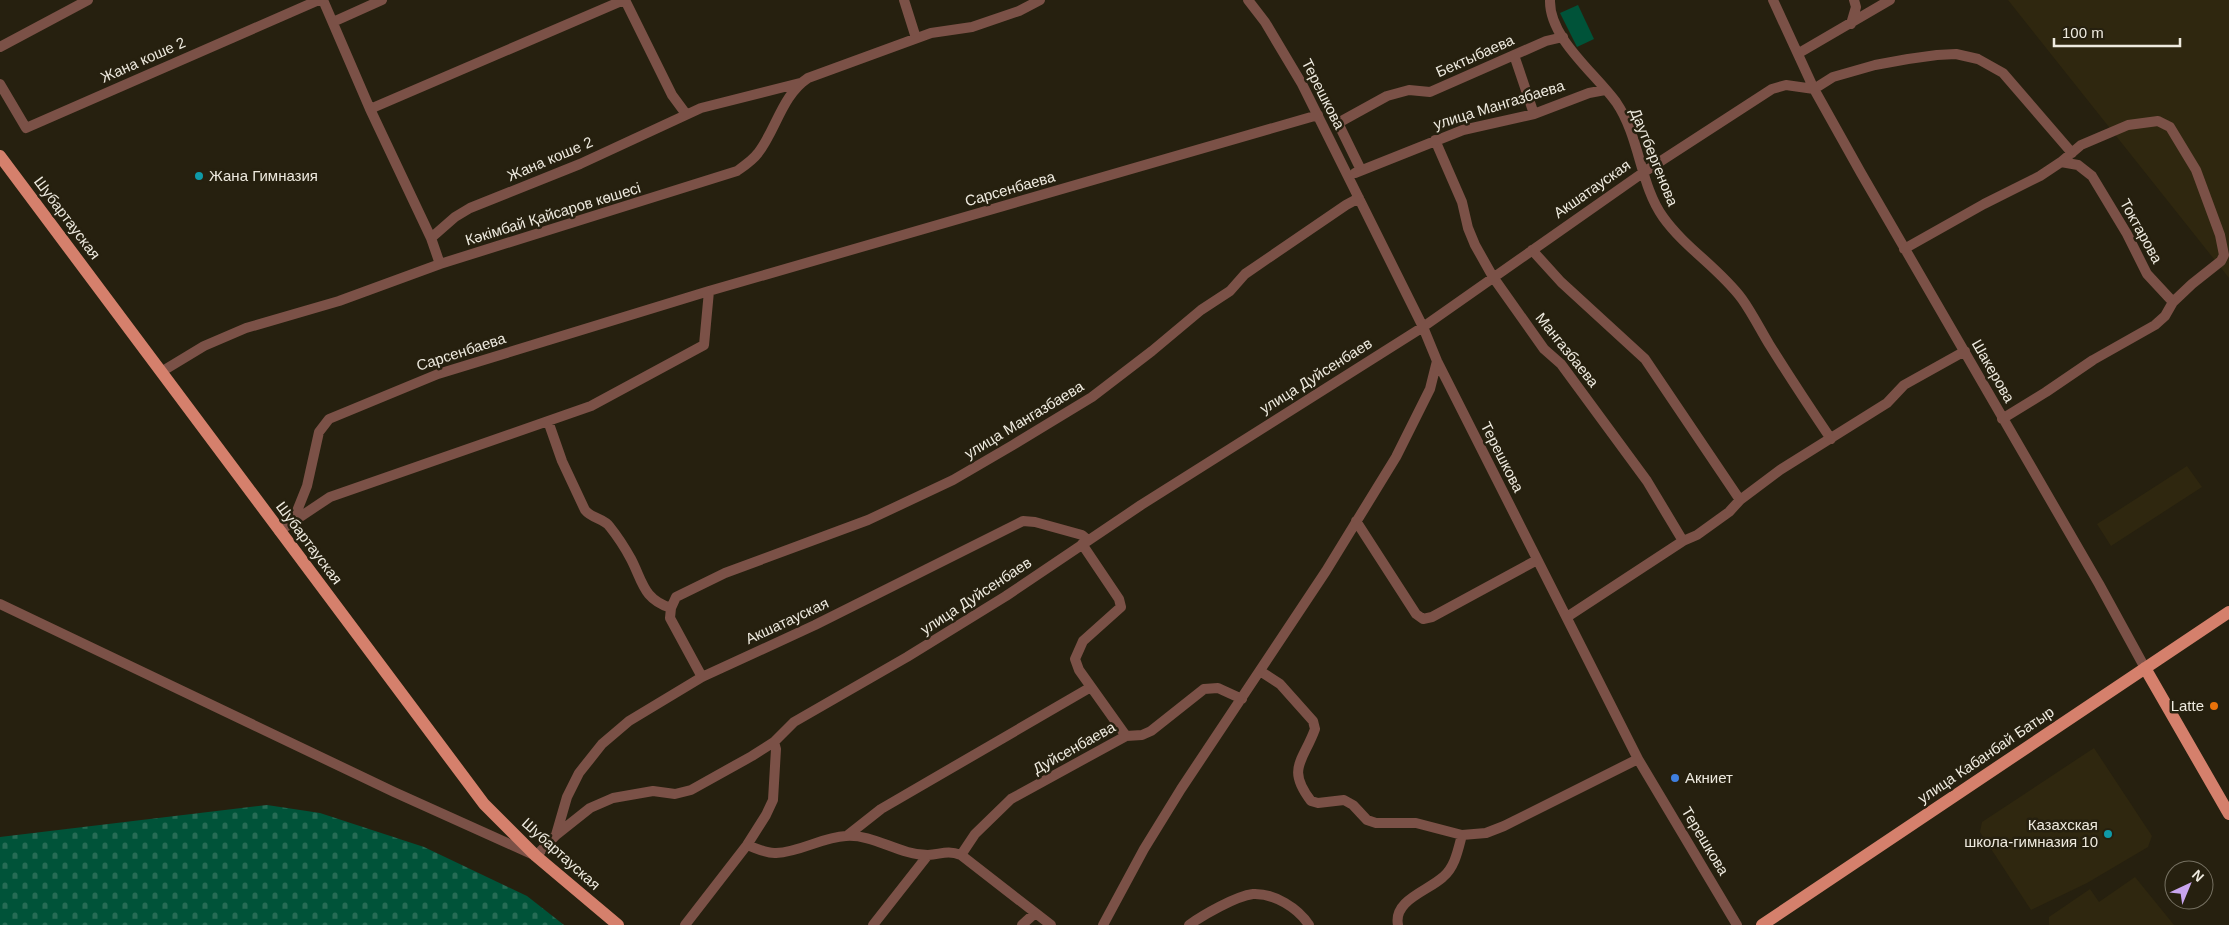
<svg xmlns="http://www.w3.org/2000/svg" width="2229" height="925" font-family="Arial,sans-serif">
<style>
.built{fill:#2f270f}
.green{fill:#005339}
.cemetery{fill:url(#cemetery-stones)}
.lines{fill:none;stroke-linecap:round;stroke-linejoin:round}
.minor{stroke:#7b5147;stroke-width:10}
.major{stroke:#d5806c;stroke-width:12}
.culture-dot{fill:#0f9aa8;stroke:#26200f;stroke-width:2}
.food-dot{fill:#e8710a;stroke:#26200f;stroke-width:2}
.shop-dot{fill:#3f7fe0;stroke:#26200f;stroke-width:2}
.labels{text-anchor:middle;stroke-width:5;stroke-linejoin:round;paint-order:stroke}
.street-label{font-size:15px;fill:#eeeadf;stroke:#26200f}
.poi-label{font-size:15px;fill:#eeeadf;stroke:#26200f;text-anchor:start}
</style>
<defs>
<pattern id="cemetery-stones" width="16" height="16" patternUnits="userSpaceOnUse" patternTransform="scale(1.25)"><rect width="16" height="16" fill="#005339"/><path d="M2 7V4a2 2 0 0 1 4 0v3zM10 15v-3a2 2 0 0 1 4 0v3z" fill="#266c55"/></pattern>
</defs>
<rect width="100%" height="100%" fill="#26200f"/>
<!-- built -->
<path class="built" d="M2008,0H2229V278Z
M2187,466L2202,487L2111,546L2097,524Z
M2094,748L2152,836L2148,847L2087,883L2031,910L1980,832L1982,822Z
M2135,877L2174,925H2049V917L2090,889L2099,902Z"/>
<!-- green -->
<path class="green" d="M1578,5L1594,39L1577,47L1560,13Z"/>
<!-- cemetery -->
<path class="cemetery" d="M267,805L320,813L424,847L527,896L564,925H0V837Z"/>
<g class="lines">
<!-- minor -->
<path class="minor" d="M323,0L370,109L431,238L440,264
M625,0L672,95L686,114
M904,0L916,38
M1248,0L1265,22L1302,84L1423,327L1437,361L1638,759L1737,925
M1550,0C1549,38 1595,73 1616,102C1640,137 1640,185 1663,217C1685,248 1719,268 1742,299C1752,313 1760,329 1769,344C1789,376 1810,408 1831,439
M1773,0L1814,89L1861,173L2099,584L2145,668
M333,22L382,0
M1851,24L1856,7L1854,0
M0,47L88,0
M1799,53L1890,0
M1514,55L1534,114
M0,84L26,128L319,0
M1814,89L1833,77L1875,65L1908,59L1937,55L1956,54L1978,59L2003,73L2072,153
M370,109L624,0
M1435,140L1462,202L1468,228L1475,245L1493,277L1544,349L1561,364L1647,481L1683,541
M2061,162L2081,145L2128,125L2158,121L2170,127L2196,170L2220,235L2224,255L2221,261L2192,284L2173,302
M1361,170L1338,123L1387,96L1409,90L1430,92L1546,41L1563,37
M1355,173L1463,130L1534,114L1589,93L1605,90
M431,238L455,217L470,208L580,164L701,108L800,83
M1904,249L1984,204L2040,176L2061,162L2078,165L2092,176L2127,234L2147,274L2173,302L2165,316L2155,325L2093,360L2046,392L2002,419
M1532,250L1561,282L1645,359L1740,500
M161,372L204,346L246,328L339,301L440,264L737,171C744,166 753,160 758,153C776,130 782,95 808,78L931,33L972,27L1019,11L1040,0
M548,421L562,461L585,510C592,519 604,518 610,527C618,537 625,548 631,559C643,582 643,599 671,608L670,618L702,677
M293,521L307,486L319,432L329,419L438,374L709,291
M1356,521L1416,614L1423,619L1432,617L1537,560
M279,531L330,497L591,406L704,345L709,291L1318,115
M1082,544L1119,599L1121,607L1083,641L1075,659L1079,670L1126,736
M0,604L394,792L536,856L556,835L590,808L613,798L653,791L675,794L691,790L752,756L774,742L794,722L907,657L1006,596L1141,505L1423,327L1644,172L1772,89L1786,85L1814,89
M671,608L676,597L725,573L868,520L953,480L1013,445L1092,397L1152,351L1201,310L1230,291L1245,274L1346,205L1359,198
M1567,617L1683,541L1697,535L1729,512L1740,500L1780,470L1887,403L1904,385L1965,351
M1260,671L1280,684L1313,721L1315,729C1303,762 1286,768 1311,801L1318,803L1344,800L1353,805L1367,820L1376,823H1416L1462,835L1486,833L1504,826L1638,759
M556,835L567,797L579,773L602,744L629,721L702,677L815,625L1023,521L1035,522L1082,535L1088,540
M848,835L881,809L1091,687
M747,845C756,848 767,854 776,853C801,852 822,837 846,836C874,834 899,855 928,855C942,854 947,850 961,855L1051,925
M961,855L975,834L1011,799L1126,736L1142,735L1151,731L1204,689L1218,688L1242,699
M685,925L747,845L766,815L773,800L776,749L774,742
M873,925L928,855
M1022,925L1034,914
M1103,925L1144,849L1181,789L1326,571L1396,457L1430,389L1437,361
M1189,925C1203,915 1236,896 1253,894C1274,893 1298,908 1309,925
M1398,925C1393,900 1428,891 1443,877C1455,867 1458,850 1462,835"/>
<!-- major -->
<path class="major" d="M0,156L484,804L536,856L618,925
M2145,668L2229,814
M1762,925L2229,612"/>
</g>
<!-- markers -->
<g class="culture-dot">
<circle cx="199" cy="176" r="5"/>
<circle cx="2108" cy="834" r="5"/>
</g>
<circle class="food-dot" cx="2214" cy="706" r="5"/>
<circle class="shop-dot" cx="1675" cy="778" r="5"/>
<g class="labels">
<!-- street labels -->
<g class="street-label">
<text transform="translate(1475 56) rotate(-24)" y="5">Бектыбаева</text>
<text transform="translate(143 60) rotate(-24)" y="5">Жана коше 2</text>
<text transform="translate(1323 94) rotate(63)" y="5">Терешкова</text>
<text transform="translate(1499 105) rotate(-17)" y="5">улица Мангазбаева</text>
<text transform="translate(1654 157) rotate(68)" y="5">Даутбергенова</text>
<text transform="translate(550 159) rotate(-23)" y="5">Жана коше 2</text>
<text transform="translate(1010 189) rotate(-16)" y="5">Сарсенбаева</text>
<text transform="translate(1592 189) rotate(-35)" y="5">Акшатауская</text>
<text transform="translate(553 214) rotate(-17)" y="5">Кәкімбай Қайсаров көшесі</text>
<text transform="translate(67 218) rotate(53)" y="5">Шубартауская</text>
<text transform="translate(2141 231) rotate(61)" y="5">Токтарова</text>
<text transform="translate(1567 350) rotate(51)" y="5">Мангазбаева</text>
<text transform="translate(461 352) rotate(-18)" y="5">Сарсенбаева</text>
<text transform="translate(1993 371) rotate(60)" y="5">Шакерова</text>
<text transform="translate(1316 376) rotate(-32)" y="5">улица Дуйсенбаев</text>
<text transform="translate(1024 420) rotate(-31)" y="5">улица Мангазбаева</text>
<text transform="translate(1502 457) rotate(63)" y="5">Терешкова</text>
<text transform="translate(309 543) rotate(53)" y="5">Шубартауская</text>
<text transform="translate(976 596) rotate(-33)" y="5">улица Дуйсенбаев</text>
<text transform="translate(787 621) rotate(-25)" y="5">Акшатауская</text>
<text transform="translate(1074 748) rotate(-29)" y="5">Дуйсенбаева</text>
<text transform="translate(1986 755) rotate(-34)" y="5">улица Кабанбай Батыр</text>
<text transform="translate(1705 841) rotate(59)" y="5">Терешкова</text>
<text transform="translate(561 854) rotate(42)" y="5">Шубартауская</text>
</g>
<!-- poi labels -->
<g class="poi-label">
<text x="209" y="181">Жана Гимназия</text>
<text x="2204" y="711" text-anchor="end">Latte</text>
<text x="1685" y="783">Акниет</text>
<text x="2098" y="830" text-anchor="end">Казахская<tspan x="2098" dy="17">школа-гимназия 10</tspan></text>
</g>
</g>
<!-- north arrow -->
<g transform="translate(2189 885) rotate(44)"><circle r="24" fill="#26200f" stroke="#767162"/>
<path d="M0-4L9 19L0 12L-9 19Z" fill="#c9a5ee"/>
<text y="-8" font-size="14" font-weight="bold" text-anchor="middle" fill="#eeeadf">N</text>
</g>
<!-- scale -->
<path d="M2054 38v8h126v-8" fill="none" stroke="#eeeadf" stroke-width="2.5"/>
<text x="2062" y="38" font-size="15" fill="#eeeadf" stroke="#26200f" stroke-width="4" paint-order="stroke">100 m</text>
</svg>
